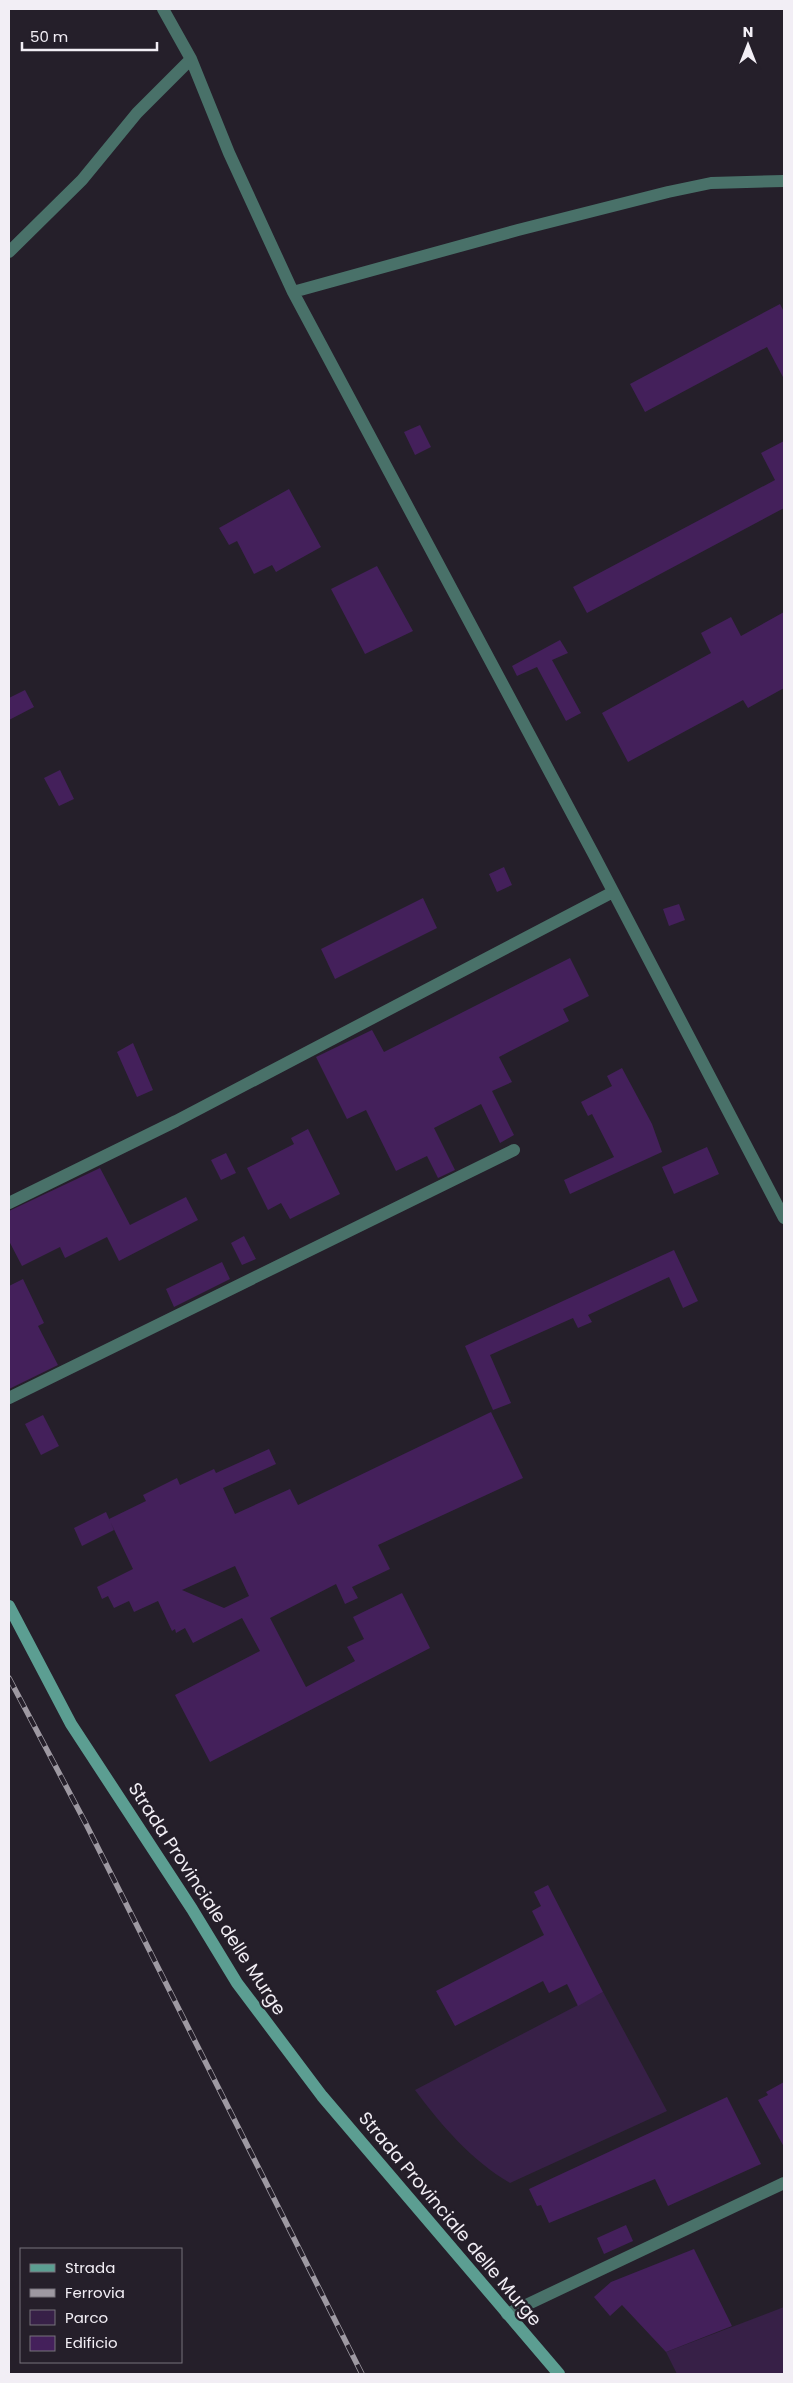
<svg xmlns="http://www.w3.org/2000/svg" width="793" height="2383" font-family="Poppins,sans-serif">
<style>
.green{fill:#372047}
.building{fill:#44205b;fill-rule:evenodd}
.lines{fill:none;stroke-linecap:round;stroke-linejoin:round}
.street{stroke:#497169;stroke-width:12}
.secondary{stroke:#5c9e92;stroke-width:12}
.rail-casing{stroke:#9e99a2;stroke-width:5.5}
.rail{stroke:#251f2a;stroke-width:4;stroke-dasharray:11;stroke-linecap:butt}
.labels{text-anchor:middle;stroke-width:5;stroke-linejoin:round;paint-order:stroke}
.street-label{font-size:18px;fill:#f2eef5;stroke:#251f2a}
</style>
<rect width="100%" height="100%" fill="#251f2a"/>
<!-- green -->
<path class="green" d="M603,1992L667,2111L510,2183C471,2160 442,2126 415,2090Z
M784,2307V2374H677L666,2352Z"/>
<!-- building -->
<path class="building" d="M780,304L784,312V379L767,347L645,412L630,384Z
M420,425L431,447L415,455L404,432Z
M784,441V508L587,613L573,587L775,480L761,453Z
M289,489L321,547L276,572L272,565L254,574L237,541L229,545L219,528Z
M377,566L413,631L365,654L331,589Z
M784,612V688L748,708L743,700L628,762L602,713L711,653L701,633L731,617L741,636Z
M560,640L568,653L552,660L581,713L566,721L537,667L517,676L512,666Z
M25,690L34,707L9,720V698Z
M60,770L74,799L59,806L44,778Z
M504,867L512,885L497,892L489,874Z
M423,898L437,928L335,979L321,949Z
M679,904L685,920L669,926L663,909Z
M570,958L589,996L563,1009L569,1021L499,1057L512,1082L492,1091L514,1135L500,1143L481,1104L434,1128L455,1170L438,1178L427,1156L396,1171L366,1110L347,1119L316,1057L372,1030L384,1052Z
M133,1043L153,1090L137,1097L117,1052Z
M622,1068L652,1124L662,1152L570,1194L564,1180L614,1157L592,1114L588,1116L581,1102L612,1086L607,1076Z
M308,1129L340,1194L290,1219L281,1203L268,1210L247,1168L294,1144L291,1138Z
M707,1147L719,1174L674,1194L662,1167Z
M226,1153L236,1173L221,1180L211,1160Z
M100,1168L130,1225L186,1197L198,1220L119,1261L107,1237L65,1258L60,1247L22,1266L9,1241V1211Z
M244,1236L256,1259L242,1265L231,1243Z
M674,1250L698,1301L683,1308L669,1277L588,1315L592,1322L578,1328L573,1318L490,1355L511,1403L493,1410L465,1346Z
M222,1262L230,1279L174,1307L166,1289Z
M23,1279L44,1323L38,1326L58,1365L9,1389V1286Z
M491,1412L523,1478L378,1545L390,1569L352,1587L358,1598L345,1604L336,1584L270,1618L306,1687L355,1661L347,1647L364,1639L353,1617L402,1593L430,1648L210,1762L175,1695L260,1651L242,1618L193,1643L185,1628L176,1633L175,1629L172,1631L158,1601L134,1612L129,1601L114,1608L108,1596L102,1599L97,1587L133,1569L109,1519L146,1501L143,1495L177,1478L180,1485L214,1469L216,1473L269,1449L276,1464L223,1488L235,1514L290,1489L298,1505ZM235,1566L249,1596L224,1608L182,1590Z
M43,1415L59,1446L41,1455L25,1424Z
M106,1512L114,1530L82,1546L74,1528Z
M548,1885L603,1992L578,2006L567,1984L549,1993L543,1981L455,2026L436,1991L544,1935L532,1911L541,1906L534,1892Z
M784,2082V2147L758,2100L768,2095L766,2092Z
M727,2097L761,2164L668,2206L655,2179L549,2223L541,2205L537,2206L529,2189Z
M626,2225L633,2241L604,2254L597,2238Z
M694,2249L732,2326L666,2352L622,2305L610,2316L594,2297L611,2282Z"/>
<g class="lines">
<!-- street -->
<path class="street" d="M163,9L191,59L229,153L293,292L594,855L784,1218
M9,252L82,180L137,113L191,59
M293,292L518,230L668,192L711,183L784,181
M9,1203L176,1121L613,892
M9,1398L514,1150
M507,2314L784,2183"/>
<!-- secondary -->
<path class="secondary" d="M9,1606L71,1724L192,1909L237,1983L322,2096L559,2374"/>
<!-- rail casing -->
<g class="rail-casing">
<path id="rail" d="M9,1678L85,1822L362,2374"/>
</g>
<!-- rail -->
<use href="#rail" class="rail"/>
</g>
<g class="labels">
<!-- street labels -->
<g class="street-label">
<text transform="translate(207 1899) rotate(57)" y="6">Strada Provinciale delle Murge</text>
<text transform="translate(450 2219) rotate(50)" y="6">Strada Provinciale delle Murge</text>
</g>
</g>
<!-- border -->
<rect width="793" height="2383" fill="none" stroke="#f2eef5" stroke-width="20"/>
<!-- legend -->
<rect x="20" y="2248" width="162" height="115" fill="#251f2a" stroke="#77727b"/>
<rect x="30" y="2264" width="25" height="8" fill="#5c9e92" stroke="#77727b"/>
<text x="65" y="2273" font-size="15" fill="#f2eef5">Strada</text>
<rect x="30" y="2289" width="25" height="8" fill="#9e99a2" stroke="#77727b"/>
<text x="65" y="2298" font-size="15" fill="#f2eef5">Ferrovia</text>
<rect x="30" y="2310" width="25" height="15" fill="#372047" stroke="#77727b"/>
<text x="65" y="2323" font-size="15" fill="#f2eef5">Parco</text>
<rect x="30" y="2336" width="25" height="15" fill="#44205b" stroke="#77727b"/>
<text x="65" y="2348" font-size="15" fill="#f2eef5">Edificio</text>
<!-- north arrow -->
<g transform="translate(748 45)" stroke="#251f2a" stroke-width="4" paint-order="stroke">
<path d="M0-4L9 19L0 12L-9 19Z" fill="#f2eef5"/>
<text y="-8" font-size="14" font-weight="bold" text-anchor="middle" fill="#f2eef5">N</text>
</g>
<!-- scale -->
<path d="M22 42v8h135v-8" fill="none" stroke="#f2eef5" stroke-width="2.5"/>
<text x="30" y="42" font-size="15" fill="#f2eef5" stroke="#251f2a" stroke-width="4" paint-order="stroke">50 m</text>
</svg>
